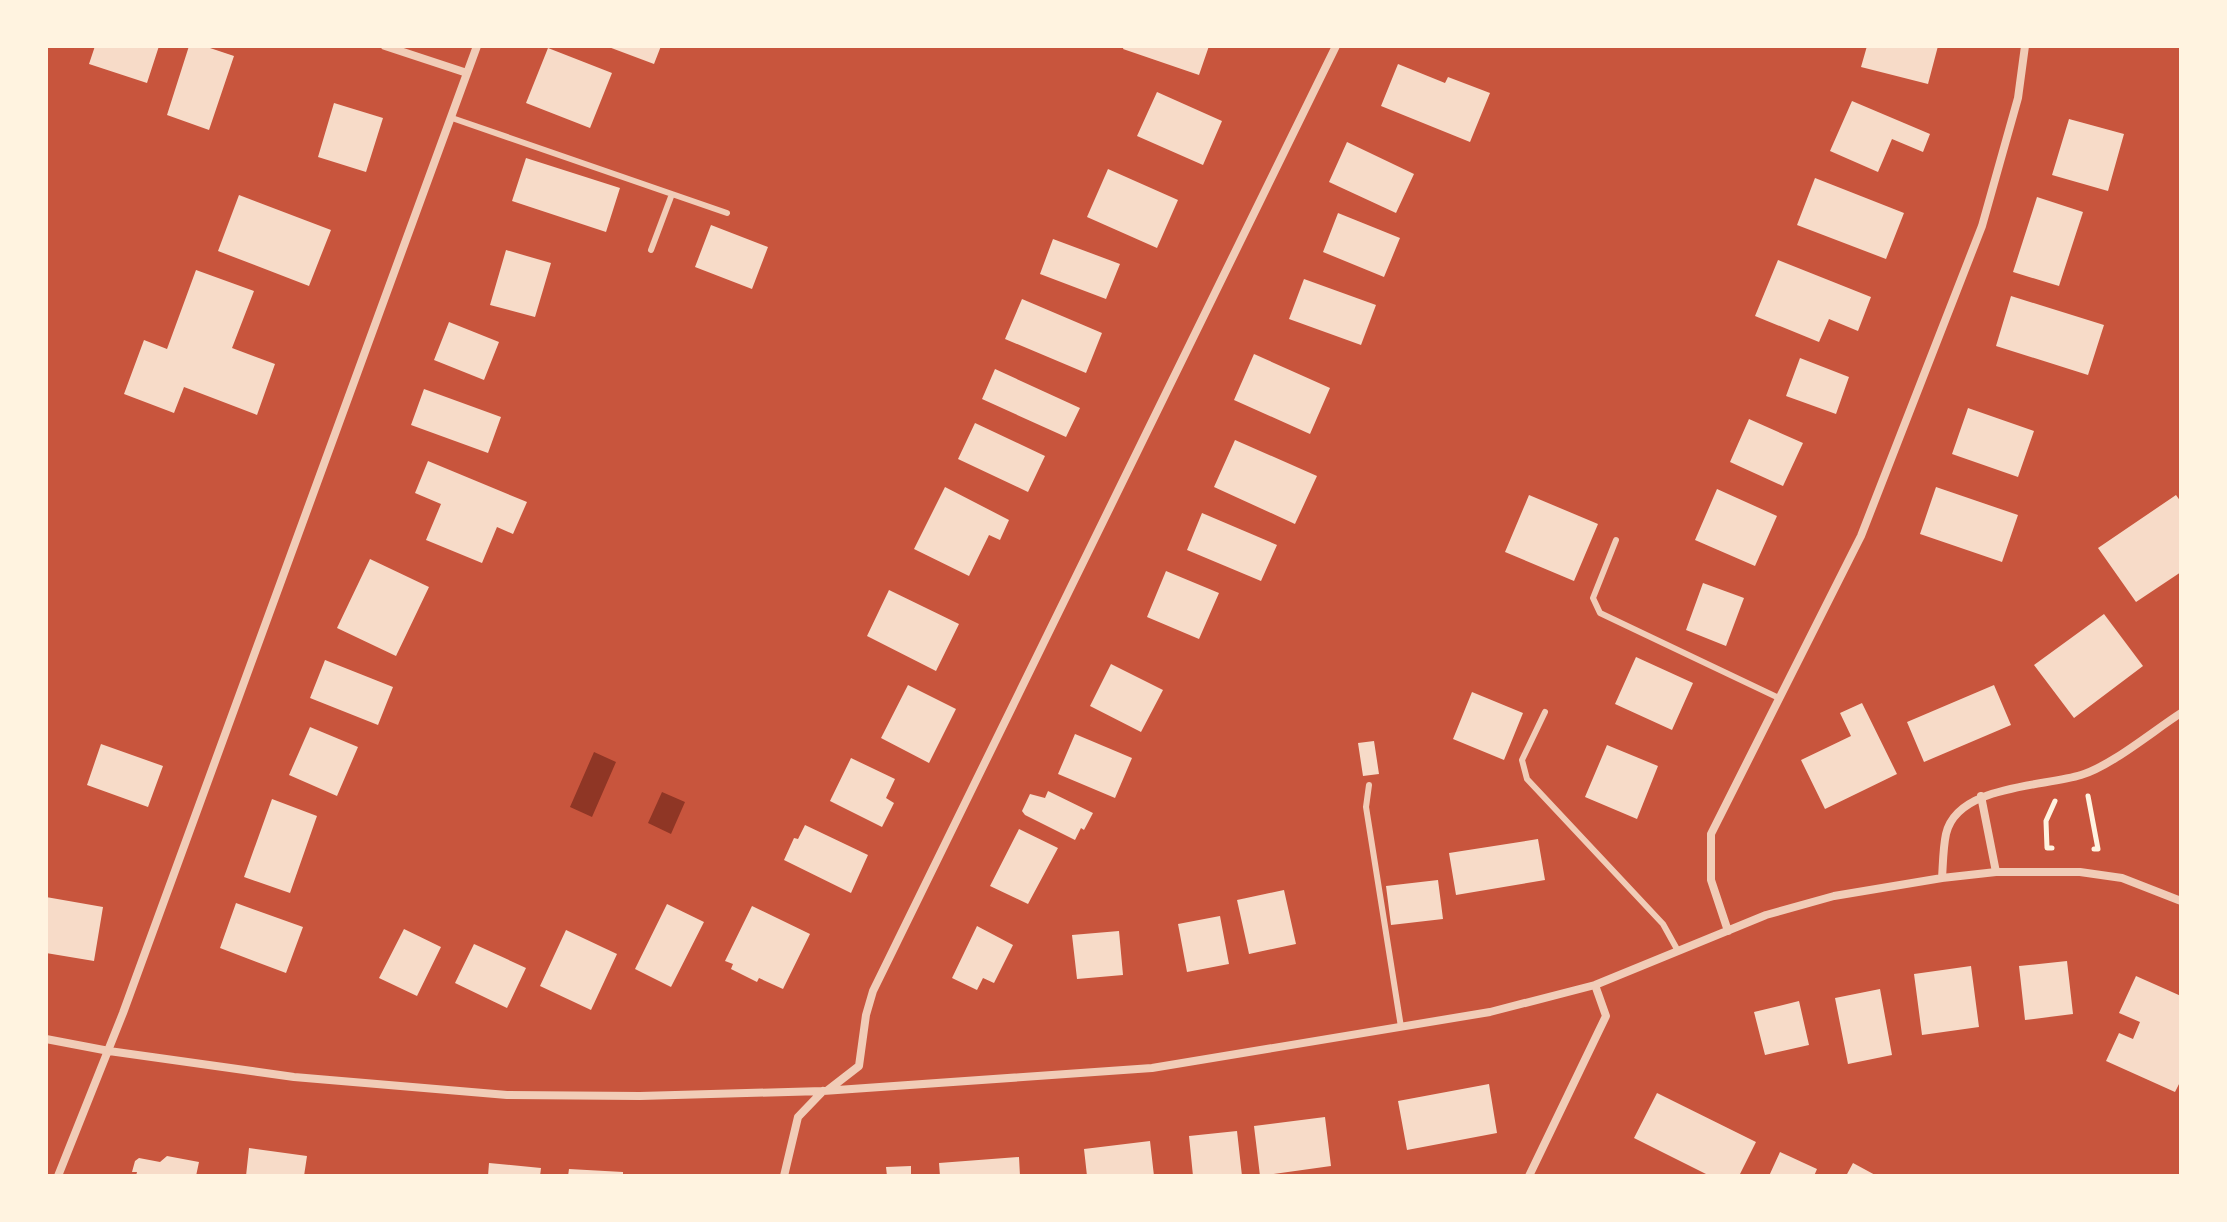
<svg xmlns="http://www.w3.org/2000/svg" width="2227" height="1222" font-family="'Varela Round',sans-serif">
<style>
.water{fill:#8f3625}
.building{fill:#f7dbc8}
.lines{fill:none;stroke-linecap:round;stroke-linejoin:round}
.path{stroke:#fff3e0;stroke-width:5}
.service{stroke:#f1ccb7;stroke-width:6}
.minor{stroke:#f1ccb7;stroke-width:8}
</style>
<rect width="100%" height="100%" fill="#c8553d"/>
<!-- water -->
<path class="water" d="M594,752L616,762L592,817L570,807Z
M662,792L685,802L671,834L648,823Z"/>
<!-- building -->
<path class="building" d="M95,46H159L147,83L89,64Z
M189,46H204L234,56L209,130L167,115Z
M606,46H661L654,64Z
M1124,46H1209L1199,75L1123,49Z
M1867,46H1938L1928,84L1861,67Z
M548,48L612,73L590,128L526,103Z
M1398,64L1445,83L1448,77L1490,93L1470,142L1381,106Z
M1157,92L1222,121L1203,165L1137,136Z
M1852,101L1930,134L1923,152L1892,139L1878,172L1830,151Z
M334,103L383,118L366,172L318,157Z
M2069,119L2124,134L2108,191L2052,175Z
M1347,142L1414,174L1396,213L1329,182Z
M526,158L620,188L606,232L512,201Z
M1108,169L1178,200L1157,248L1087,217Z
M1815,178L1904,213L1886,259L1797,225Z
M239,195L331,230L309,286L218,251Z
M2037,197L2083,212L2059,286L2013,272Z
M1338,213L1400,238L1384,277L1323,252Z
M711,225L768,247L752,289L695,267Z
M1053,239L1120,264L1106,299L1040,274Z
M506,250L551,263L535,317L490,305Z
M1778,260L1871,297L1858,331L1829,319L1819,342L1755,316Z
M196,270L254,291L232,348L275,364L257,415L184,387L174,413L124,394L144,340L167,349Z
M1304,279L1376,305L1361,345L1289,319Z
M2011,296L2104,325L2088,375L1996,346Z
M1022,299L1102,333L1086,373L1005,339Z
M449,322L499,342L484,380L434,360Z
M1254,354L1330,388L1310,434L1234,400Z
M1800,358L1849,377L1836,414L1786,396Z
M995,369L1080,408L1066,437L982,399Z
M424,389L501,417L488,453L411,425Z
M1968,408L2034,431L2018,477L1952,454Z
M1749,419L1803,443L1783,486L1730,462Z
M975,423L1045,456L1028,492L958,459Z
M1235,440L1317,476L1295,524L1214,487Z
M428,461L527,502L513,534L497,527L482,563L426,540L441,504L415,493Z
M945,487L1009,520L1000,540L989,535L969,576L914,549Z
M1936,487L2018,515L2002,562L1920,534Z
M1717,489L1777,516L1755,566L1695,540Z
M1529,495L1598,524L1574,581L1505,552Z
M2176,495L2181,502V572L2136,602L2098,548Z
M1202,513L1277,545L1261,581L1187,550Z
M370,559L429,587L396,656L337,628Z
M1166,571L1219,593L1199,639L1147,617Z
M1703,583L1744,598L1726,646L1686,630Z
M889,590L959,624L936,671L867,636Z
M2104,614L2143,666L2074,718L2034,665Z
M1636,657L1693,683L1672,730L1615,704Z
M325,660L393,687L378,725L310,698Z
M1111,664L1163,690L1141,732L1090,706Z
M908,685L956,709L929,763L881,738Z
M1994,685L2011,725L1924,762L1907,722Z
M1472,692L1523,713L1504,760L1453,739Z
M1862,703L1897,774L1825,809L1801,760L1851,736L1840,713Z
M310,727L358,747L337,796L289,775Z
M1075,734L1132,758L1115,798L1058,774Z
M1374,741L1379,774L1363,776L1358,743Z
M101,744L163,766L148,807L87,785Z
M1607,745L1658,766L1637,819L1585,797Z
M851,758L895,779L886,798L894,803L882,827L830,801Z
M1048,791L1093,813L1084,830L1081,828L1075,840L1025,815L1022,811L1030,794L1045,798Z
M272,799L317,816L290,893L244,877Z
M805,825L868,855L851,893L784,860L794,838L798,839Z
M1019,829L1058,848L1028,904L990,886Z
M1538,839L1545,880L1456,895L1449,853Z
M1438,880L1443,919L1391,925L1386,886Z
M1284,890L1296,944L1249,954L1237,900Z
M46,897L103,907L94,961L46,953Z
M236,903L303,927L286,973L220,948Z
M667,904L704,922L671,987L635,969Z
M752,906L810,934L783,989L759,978L757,982L731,969L733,964L725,961Z
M1220,916L1229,964L1187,972L1178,924Z
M977,926L1013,945L994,983L983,978L977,990L952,978Z
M404,929L441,947L417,996L379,978Z
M566,930L617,954L591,1010L540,986Z
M1119,931L1123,975L1077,979L1072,935Z
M474,944L526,968L507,1008L455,983Z
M2067,961L2073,1014L2025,1020L2019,966Z
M1971,966L1979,1027L1922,1035L1914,974Z
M2136,976L2181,996V1080L2175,1092L2106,1061L2119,1033L2133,1039L2140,1022L2119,1013Z
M1880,989L1892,1055L1848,1064L1835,998Z
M1799,1001L1809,1045L1765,1055L1754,1012Z
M1489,1084L1497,1133L1407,1150L1398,1101Z
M1657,1093L1756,1142L1739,1176H1710L1634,1138Z
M1325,1117L1331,1166L1260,1176L1254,1126Z
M1237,1131L1242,1176H1193L1189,1136Z
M1150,1141L1154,1176H1087L1084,1149Z
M249,1148L307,1156L304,1176H246Z
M1780,1152L1817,1169L1814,1176H1769Z
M167,1156L199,1162L196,1176H136L137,1172H132L135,1161L139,1158L160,1162Z
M1019,1157L1020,1176H940L939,1163Z
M489,1163L541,1168L540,1176H488Z
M1853,1163L1877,1176H1846Z
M911,1166V1176H887L886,1167Z
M569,1169L623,1172V1176H568Z"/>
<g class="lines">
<!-- path -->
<path class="path" d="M2088,796L2098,849H2094
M2052,848H2047L2046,821L2055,801"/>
<!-- service -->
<path class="service" d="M452,118L727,213
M651,250L672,194
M1616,540L1593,598L1600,613L1779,698
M1545,712L1522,760L1527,779L1663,924L1678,951
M1369,785L1366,807L1401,1027"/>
<!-- minor -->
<path class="minor" d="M385,46L467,73
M1981,796L1996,872
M1942,878C1943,864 1943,848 1946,834C1957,785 2042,787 2081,775C2111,766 2153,731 2181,713
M1728,931L1711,880V834L1861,536L1982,226L2018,98L2025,46
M46,1039L109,1051L294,1077L507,1095L640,1096L823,1091L1152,1068L1490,1012L1595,985L1766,915L1834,896L1942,878L1996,872H2080L2122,878L2181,901
M828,1090L859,1066L866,1015L873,991L1336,46
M58,1176L123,1013L477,46
M784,1176L798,1117L823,1091
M1529,1176L1606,1016L1595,985"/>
</g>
<!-- border -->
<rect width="2227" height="1222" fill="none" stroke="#fff3e0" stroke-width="96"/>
</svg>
